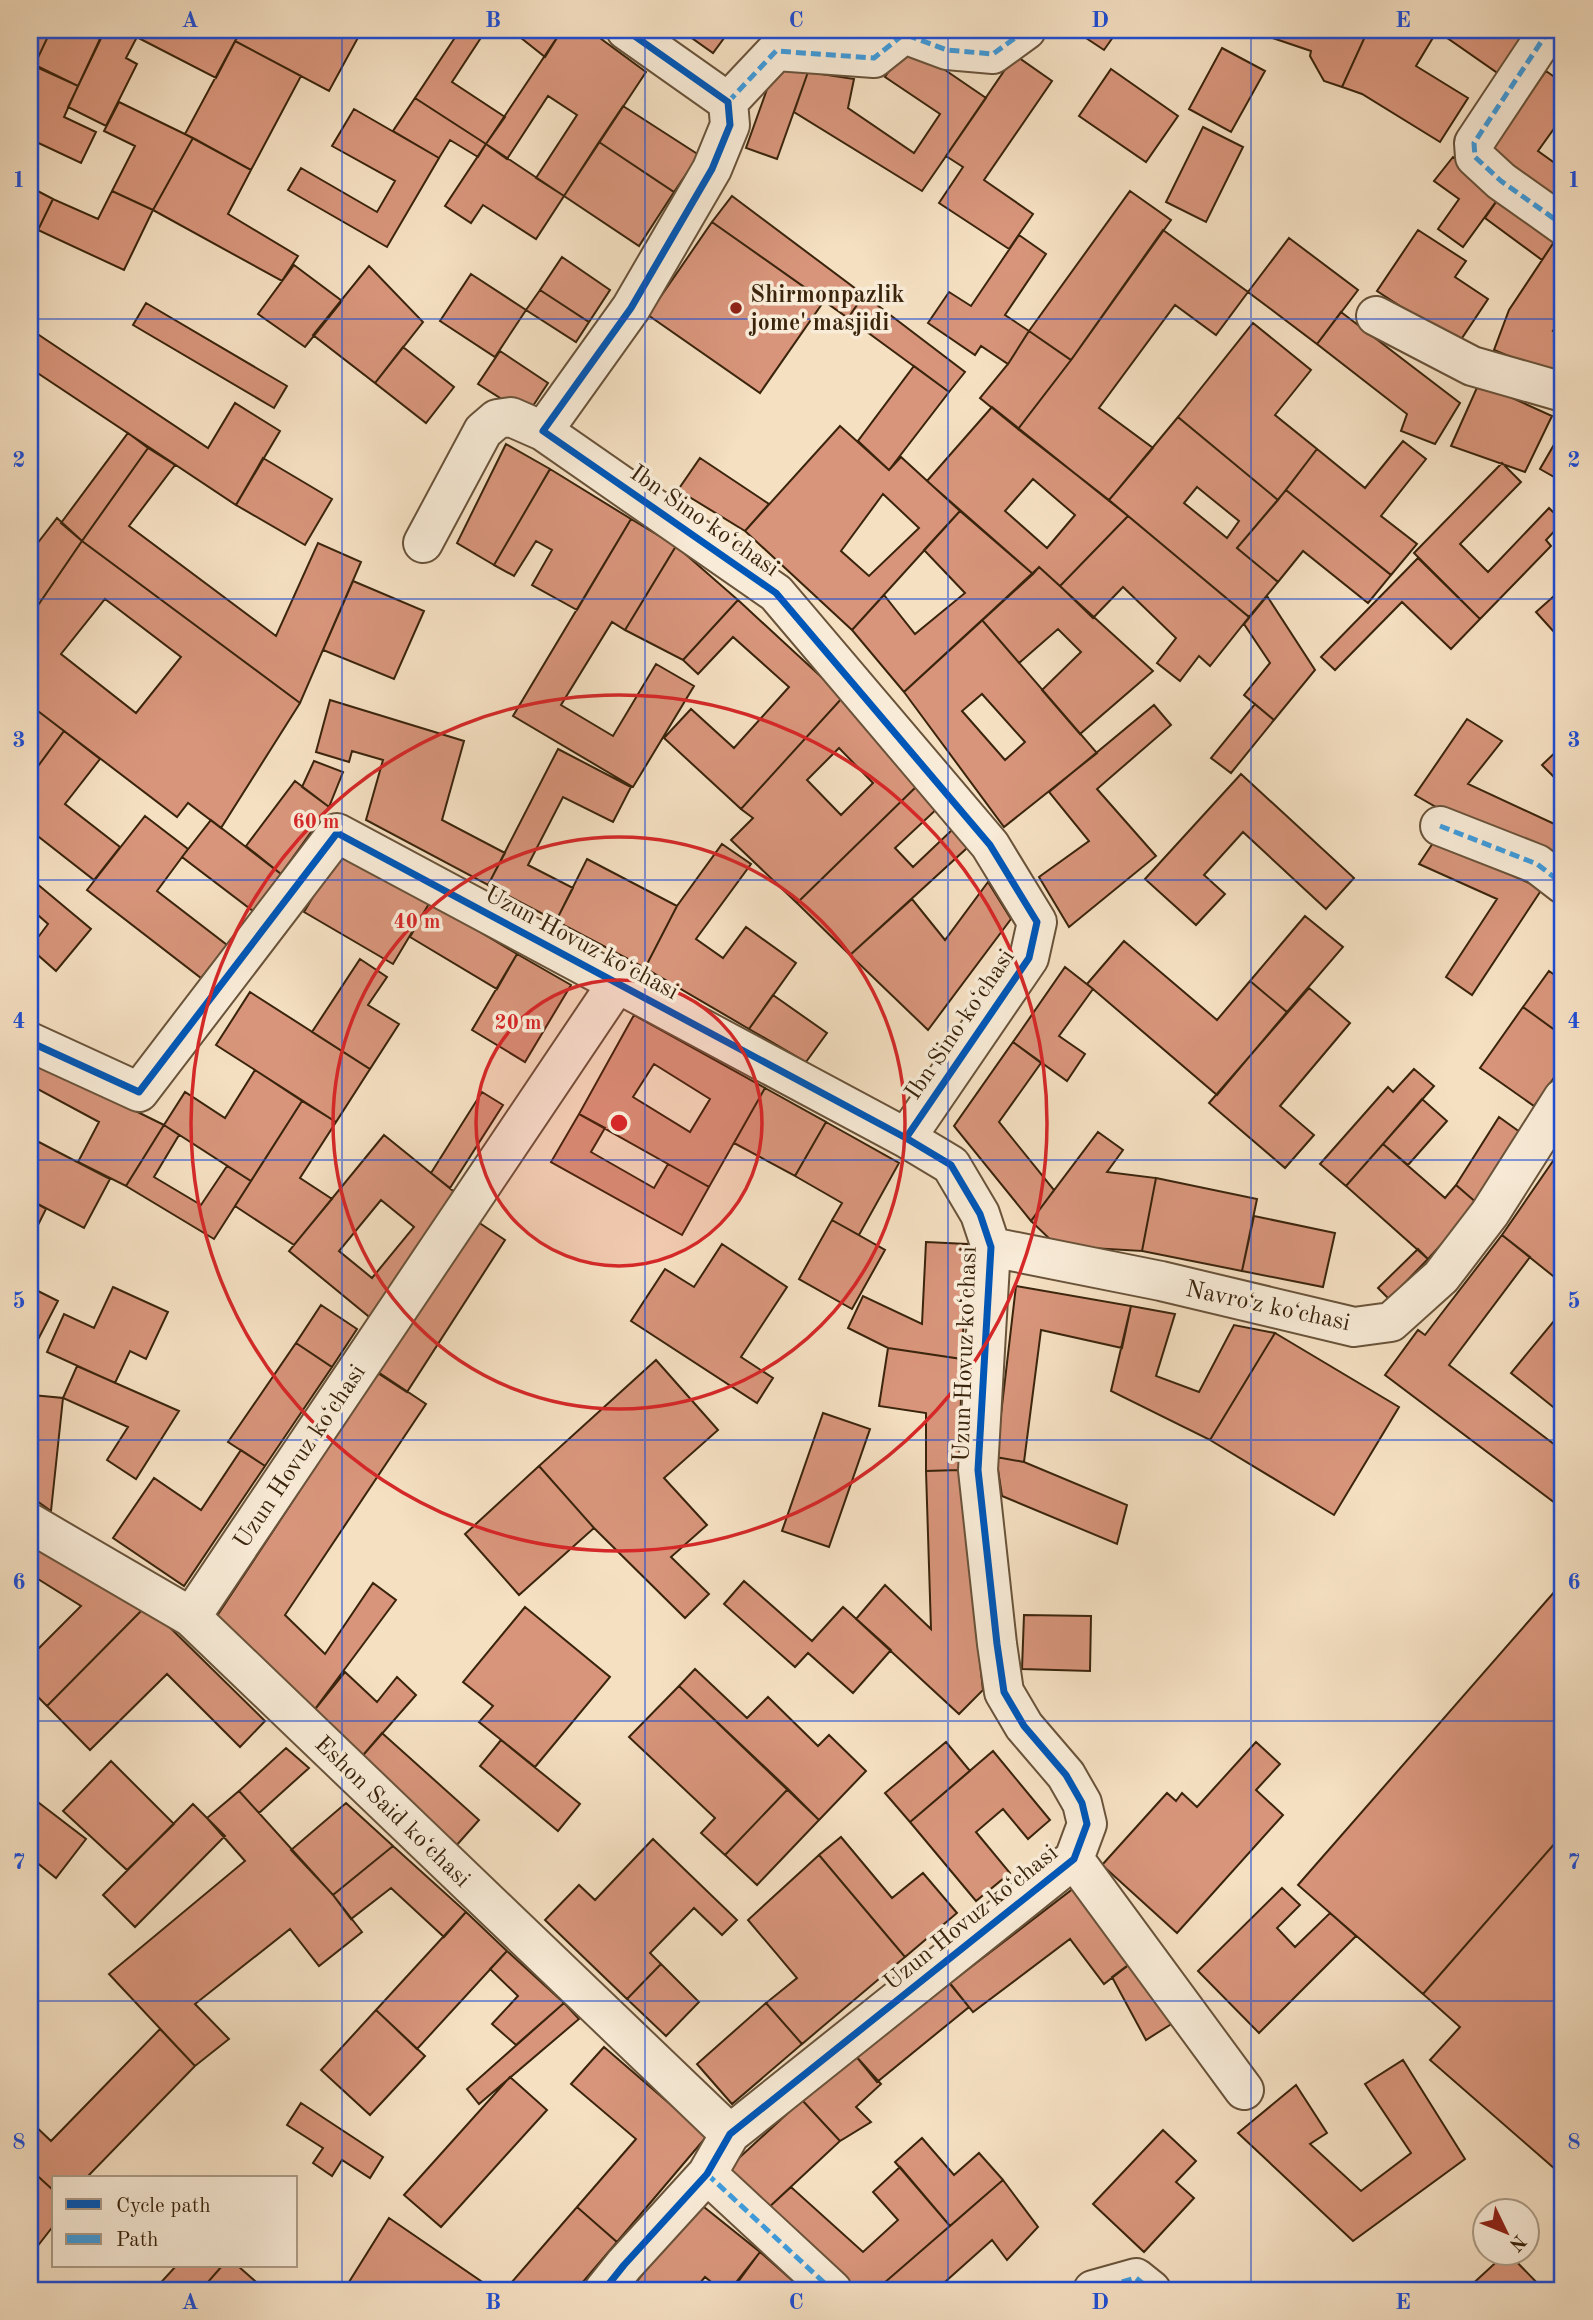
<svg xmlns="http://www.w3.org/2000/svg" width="1593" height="2320" font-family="'Old Standard TT',serif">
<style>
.building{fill:#d8957b;stroke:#3a240c;stroke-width:2;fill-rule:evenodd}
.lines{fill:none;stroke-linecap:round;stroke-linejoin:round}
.minor-casing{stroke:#69533a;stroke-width:42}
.minor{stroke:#f8ebd7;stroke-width:38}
.quiet{stroke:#3e9cde;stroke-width:5;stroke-dasharray:10 5;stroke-linecap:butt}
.cycleway-casing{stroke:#f8ebd7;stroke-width:11}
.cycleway{stroke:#0057b8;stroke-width:7}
.grid{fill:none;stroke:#1d4ed8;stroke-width:2;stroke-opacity:0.55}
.ring{fill:none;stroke:#d62828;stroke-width:3.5}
.poi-dot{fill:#8f2418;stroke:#f8ebd7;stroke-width:2.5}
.labels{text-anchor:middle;stroke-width:7;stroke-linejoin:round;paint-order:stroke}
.poi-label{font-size:24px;font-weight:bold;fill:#3a240c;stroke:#f8ebd7;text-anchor:start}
.street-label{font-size:24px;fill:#3a240c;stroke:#f8ebd7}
.centre{fill:#d62828;stroke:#f8ebd7;stroke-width:3.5}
.ring-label{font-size:21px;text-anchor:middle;font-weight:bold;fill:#d62828;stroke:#f8ebd7;stroke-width:7;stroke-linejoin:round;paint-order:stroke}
.neatline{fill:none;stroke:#1d4ed8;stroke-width:2.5}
.grid-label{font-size:23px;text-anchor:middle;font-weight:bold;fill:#1d4ed8}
</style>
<rect width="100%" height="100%" fill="#f5e0c2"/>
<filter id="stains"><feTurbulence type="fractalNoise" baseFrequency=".00286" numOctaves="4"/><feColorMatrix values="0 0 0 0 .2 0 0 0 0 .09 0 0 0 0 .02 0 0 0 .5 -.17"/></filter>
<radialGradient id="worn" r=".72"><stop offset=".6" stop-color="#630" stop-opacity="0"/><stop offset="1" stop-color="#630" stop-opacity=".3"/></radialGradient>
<!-- building -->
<path class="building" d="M30,30H51L34,66L30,63Z
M51,30H80L100,39L78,86L34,66Z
M105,30H123L137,37L126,58L137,64L106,126L68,107Z
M123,30H241L216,78Z
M241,30H352L360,34L329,91L235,41Z
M460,30H486L452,82L505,117L486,144L415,98Z
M511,30H562L545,57Z
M562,30H589L646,72L564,196L536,178L577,115L548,96L507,159L486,144Z
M683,30H730L713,53L682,31Z
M789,30H879L858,47L788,33Z
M1083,30H1118L1104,50L1080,34Z
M1256,30H1368L1342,87L1324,81L1310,56L1311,51L1255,32Z
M1368,30H1530L1499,74L1437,31L1416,66L1468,98L1440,142L1362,94L1342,87Z
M235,41L301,76L251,170L185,134Z
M907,44L986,98L922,191L794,112L808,72L854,79L848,108L914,153L940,114L885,77Z
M1222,48L1265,71L1231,132L1189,109Z
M1015,55L1052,81L984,180L1033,214L1009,249L939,203L963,167L946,156Z
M776,64L808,72L777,159L746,148Z
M37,66L78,86L64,117L96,132L81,163L30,139V81Z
M1111,69L1178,116L1146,162L1079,116Z
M1546,71L1563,83V116L1538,151L1563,169V214L1485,157Z
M415,98L486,144L478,157L450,140L439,158L393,131Z
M119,102L193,138L153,210L112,191L135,146L104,131Z
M623,106L699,155L674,192L599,142Z
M354,109L439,158L387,247L288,190L301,168L377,212L395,181L332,146Z
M1203,127L1243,147L1206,222L1166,202Z
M193,138L251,170L228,214L298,256L282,281L153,210Z
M599,142L674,192L639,246L564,196Z
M486,144L564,196L536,239L483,205L471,223L445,206Z
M1453,157L1503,192L1463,247L1438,229L1459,199L1434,181Z
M30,187L53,199L38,230L30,226Z
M112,191L153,210L124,270L38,230L53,199L98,219Z
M1130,191L1171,220L1071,360L1029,331Z
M1503,192L1560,233L1542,260L1485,218Z
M732,196L864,295L848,318L712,222Z
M712,222L824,301L760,393L648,315Z
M1163,230L1248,292L1216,335L1175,305L1099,408L1153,448L1109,500L1018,429L1071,360Z
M1418,230L1466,261L1455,277L1488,299L1458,344L1377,291Z
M1560,233L1563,235V317L1553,331L1563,336V378L1494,350L1509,310Z
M1019,235L1046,254L1005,315L1029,331L1008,364L981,346L975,355L928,323L949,292L971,306Z
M1289,238L1358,290L1317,344L1248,292Z
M562,257L610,290L589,322L540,290Z
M294,265L342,301L305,347L258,314Z
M369,266L423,322L375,383L313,335Z
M471,274L526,310L495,357L440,321Z
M540,290L589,322L576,342L526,310Z
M864,295L965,372L949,392L848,318Z
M146,303L287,386L274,408L133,325Z
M1341,312L1460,403L1435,444L1401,431L1407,414L1317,344Z
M1253,323L1311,370L1275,415L1317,449L1278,500L1178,417Z
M1029,331L1071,360L1018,429L980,398L1008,364Z
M36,333L208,448L235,403L280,431L236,505L30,368V343Z
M403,347L454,387L426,423L375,383Z
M500,351L548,383L527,415L478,384Z
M914,366L949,392L889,470L858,441Z
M1479,383L1552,416L1525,472L1451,446Z
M992,407L1128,516L1060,586L1039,567L1033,574L927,481ZM1033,479L1075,515L1047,548L1005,511Z
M1178,417L1278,500L1237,548L1278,582L1249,617L1109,500ZM1197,487L1239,521L1227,538L1184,503Z
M840,426L889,470L901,457L960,511L852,630L745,531ZM883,494L919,528L869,576L841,551Z
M1563,429V482L1540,469Z
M128,433L148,448L82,541L61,523Z
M1403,441L1426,459L1381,516L1417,544L1391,575L1286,490L1317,449L1365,488Z
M506,444L550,469L494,565L457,543Z
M148,448L175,465L129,526L276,636L318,543L361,562L300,703L82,541Z
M263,458L332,499L305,545L236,505Z
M700,458L769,504L745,531L678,490Z
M1502,463L1521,482L1460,544L1488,572L1549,508L1563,522L1546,540L1551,546L1480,619L1414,553Z
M550,469L631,519L577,610L532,585L552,550L536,541L514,576L494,565Z
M1286,490L1391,575L1368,603L1303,551L1278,582L1237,548Z
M960,511L1033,574L904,692L852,630L884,595L915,634L965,593L924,550Z
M1128,516L1249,617L1210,666L1199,656L1180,681L1157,663L1176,638L1123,587L1093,618L1060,586Z
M57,518L82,541L30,617V553Z
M631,519L676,546L625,630L612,622L561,705L613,736L656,664L694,686L633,787L513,716Z
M82,541L300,703L221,828L188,803L177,817L30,705V617ZM105,599L181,657L136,713L61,654Z
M676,546L738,600L683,660L625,630Z
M1418,558L1480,619L1451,649L1402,602L1335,670L1321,657Z
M1039,567L1153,671L1080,734L1042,690L1081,652L1058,629L1019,663L982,620Z
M353,581L424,611L394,679L323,650Z
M1563,588V642L1536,612Z
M1267,596L1315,670L1274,720L1244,695L1270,663L1244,624Z
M738,600L843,697L741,809L664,738L691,709L734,748L789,687L733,637L698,674L683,660Z
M982,620L1097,753L1004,827L904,692ZM982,694L1025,742L1005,760L962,711Z
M843,697L920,783L797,903L731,840L753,818L741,809ZM839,748L873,783L841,815L807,780Z
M330,700L464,741L442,820L505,853L488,885L366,820L383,760L352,751L349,762L316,752Z
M1255,704L1274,720L1231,773L1211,758Z
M30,705L64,731L30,777Z
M1154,705L1171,725L1097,789L1156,856L1069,927L1039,877L1089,841L1049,792Z
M1467,719L1502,741L1468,784L1563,828V848L1558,854L1443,811L1415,795Z
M64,731L100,759L65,804L120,847L94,880L30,830V777Z
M1563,745V786L1542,765Z
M558,749L631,787L613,822L563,797L528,865L573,888L556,921L488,885Z
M314,761L343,772L329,807L302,787Z
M1241,774L1354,878L1326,909L1243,832L1204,875L1225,894L1196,925L1145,879Z
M295,781L329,807L281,874L246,846Z
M920,783L940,806L895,848L913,867L954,828L967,848L850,955L797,903Z
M145,816L188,849L157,891L227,945L201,978L87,890Z
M211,820L281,874L253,911L182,857Z
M1435,840L1542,889L1472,995L1446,977L1497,899L1419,864Z
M722,844L751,864L696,939L723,958L746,927L796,963L749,1029L645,968L677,906Z
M341,850L430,902L393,964L304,912Z
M587,859L677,906L645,968L556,921Z
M30,878L91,929L56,971L30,948L48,924L30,908Z
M988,882L1011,919L928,1030L850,955L912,899L945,940Z
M430,902L517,954L497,989L410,937Z
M1305,916L1343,947L1287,1012L1250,981Z
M1124,941L1217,1020L1250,981L1287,1012L1217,1095L1087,984Z
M517,954L571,985L525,1062L472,1030Z
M360,959L387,977L368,1005L399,1024L370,1069L312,1032Z
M1065,967L1093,989L1059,1036L1085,1054L1067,1081L1013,1042Z
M1549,971L1563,981V1036L1523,1007Z
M1309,988L1350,1023L1280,1106L1314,1135L1285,1168L1209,1103Z
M250,992L370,1069L336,1122L216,1045Z
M773,995L827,1033L806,1062L749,1029Z
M1523,1007L1563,1036V1065L1534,1106L1480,1068Z
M634,1015L765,1088L709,1187L579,1114ZM654,1064L710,1099L690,1132L633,1097Z
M1013,1042L1041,1063L999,1122L1054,1190L1031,1221L954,1126Z
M30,1059L164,1125L126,1186L78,1162L99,1122L30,1085Z
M1414,1069L1434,1086L1346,1186L1320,1164L1388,1087L1393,1092Z
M255,1070L302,1101L251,1181L164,1125L185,1092L225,1118Z
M765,1088L826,1122L795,1176L734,1143Z
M482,1092L503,1105L450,1188L431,1173Z
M1422,1099L1447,1121L1408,1165L1383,1144Z
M302,1101L336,1122L300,1178L332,1199L294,1245L235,1206Z
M579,1114L605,1128L591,1152L654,1188L668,1164L709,1187L682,1235L551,1162Z
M1499,1117L1524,1135L1478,1204L1456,1185Z
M826,1122L899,1163L859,1235L832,1220L842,1203L795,1176Z
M164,1125L179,1135L154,1177L201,1205L227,1166L251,1181L214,1239L126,1186Z
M1098,1132L1123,1150L1107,1172L1156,1178L1142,1251L1057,1246L1031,1221Z
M384,1135L463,1199L373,1320L289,1251ZM381,1200L414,1227L372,1278L339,1251Z
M35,1140L110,1179L84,1228L30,1200V1150Z
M1383,1144L1445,1198L1456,1185L1478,1204L1428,1259L1346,1186Z
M1562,1148L1563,1149V1284L1502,1235Z
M1156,1178L1257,1199L1242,1271L1142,1251Z
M30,1200L46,1209L30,1241Z
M1254,1216L1335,1233L1323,1287L1242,1271Z
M472,1218L505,1240L407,1392L373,1370Z
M832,1220L885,1250L852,1309L799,1279Z
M1502,1235L1530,1257L1449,1365L1563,1451V1509L1385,1375L1418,1330L1425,1335Z
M926,1242L967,1244L962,1359L888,1348L848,1328L863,1296L922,1324Z
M722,1244L787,1287L741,1357L773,1378L757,1403L631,1321L665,1269L694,1287Z
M1418,1249L1428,1259L1389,1299L1378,1288Z
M1016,1286L1131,1306L1122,1348L1041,1330L1024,1462L996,1457Z
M30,1287L58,1301L30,1355Z
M113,1287L168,1312L146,1359L130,1351L115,1383L47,1352L64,1314L94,1328Z
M321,1305L357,1329L332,1367L296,1343Z
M1131,1306L1175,1314L1156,1376L1199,1392L1234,1325L1275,1333L1210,1440L1111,1391Z
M1563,1310V1415L1511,1373Z
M1275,1333L1399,1407L1334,1515L1210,1440Z
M296,1343L332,1367L265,1466L228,1442Z
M888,1348L962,1359L959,1470L926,1471V1413L879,1406Z
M656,1360L718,1430L664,1478L707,1525L671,1557L709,1594L685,1618L594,1528L539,1466Z
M77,1366L179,1411L136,1479L107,1460L128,1427L63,1398Z
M378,1372L426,1404L285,1615L325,1654L373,1583L396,1600L312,1713L217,1616Z
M32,1395L63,1398L51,1511L30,1496V1419Z
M823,1413L870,1429L829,1547L782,1531Z
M241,1450L265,1466L184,1586L113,1538L154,1478L201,1510Z
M996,1457L1024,1462L1127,1505L1117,1544L1002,1496Z
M539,1466L594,1528L519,1595L465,1534Z
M959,1470L983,1690L959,1714L856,1619L885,1585L931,1629L926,1471Z
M36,1542L147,1605L47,1706L35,1694L30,1699V1647L35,1652L81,1606L30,1574V1551Z
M744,1581L812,1641L843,1607L891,1650L853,1693L808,1653L795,1667L724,1604Z
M1563,1582V1834L1423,1994L1298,1885Z
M147,1605L265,1721L240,1747L167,1674L90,1750L47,1706Z
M525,1607L610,1677L535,1767L479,1722L493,1706L463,1682Z
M1024,1615L1091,1616L1090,1671L1022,1669Z
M695,1669L747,1718L768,1697L818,1746L829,1735L866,1771L819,1820L679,1686Z
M345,1672L377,1702L397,1677L416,1695L358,1761L312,1713Z
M679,1686L788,1789L725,1855L701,1833L715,1818L629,1737Z
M382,1733L479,1820L455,1847L358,1761Z
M501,1740L580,1804L558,1831L480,1766Z
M946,1742L970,1771L910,1822L885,1793Z
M1256,1742L1280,1764L1256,1790L1283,1815L1177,1933L1102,1865L1167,1793L1176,1801L1182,1793L1197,1807Z
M286,1748L309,1768L259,1813L239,1791Z
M993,1751L1050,1820L1028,1839L1003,1809L976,1832L1010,1873L976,1901L910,1822Z
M111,1761L174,1824L127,1870L63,1811Z
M788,1789L819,1820L757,1885L725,1855Z
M239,1791L333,1895L362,1932L319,1966L290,1929L195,2004L229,2039L195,2066L109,1974L245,1861L207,1818Z
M30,1796L86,1839L56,1878L36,1862L30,1870Z
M346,1803L393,1846L333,1895L291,1850Z
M193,1804L225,1836L135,1927L103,1895Z
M1563,1834V2176L1430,2060L1460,2027L1423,1994Z
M841,1837L892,1898L923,1873L957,1913L905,1957L819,1855Z
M653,1839L737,1920L722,1935L694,1908L650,1953L661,1964L627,1999L545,1920L579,1885L595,1900Z
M393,1846L466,1912L444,1937L391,1888L351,1919L333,1895Z
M819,1855L905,1957L802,2044L766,2003L797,1978L748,1920Z
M1074,1888L1131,1963L1104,1984L1070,1939L973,2012L950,1983Z
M1282,1888L1300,1905L1277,1928L1295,1947L1330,1913L1356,1936L1259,2033L1198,1971Z
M466,1912L507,1951L417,2049L376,2010Z
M507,1951L564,2003L516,2045L492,2024L518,1996L490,1969Z
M1131,1963L1173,2023L1146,2040L1112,1977Z
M661,1964L699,2002L666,2036L627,1999Z
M946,1979L969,2007L877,2082L854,2054Z
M564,2003L579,2019L479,2104L467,2089Z
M766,2003L802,2044L732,2104L697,2064Z
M376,2010L425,2056L370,2115L321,2070Z
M160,2029L195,2066L88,2176L91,2178H54V2191L30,2169V2121L51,2141Z
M604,2047L707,2136L617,2242L577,2207L636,2139L571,2084Z
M854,2054L881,2084L856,2107L871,2122L840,2141L802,2100Z
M1403,2060L1465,2159L1353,2241L1238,2133L1296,2085L1327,2133L1310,2144L1361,2191L1411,2153L1365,2084Z
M510,2077L547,2110L441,2227L404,2195Z
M802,2100L840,2141L766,2210L727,2169Z
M301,2103L383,2157L370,2178L342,2160L332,2176L313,2163L323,2148L287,2125Z
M1163,2130L1196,2161L1176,2182L1194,2198L1144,2252L1093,2204Z
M922,2138L954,2175L979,2153L1003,2180L950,2226L895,2162Z
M900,2167L950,2226L876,2290H846L766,2210L791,2187L863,2252L898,2220L873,2192Z
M30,2169L54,2191V2225L33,2252L30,2250Z
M1003,2180L1038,2227L1007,2260L992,2240L936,2290H876Z
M699,2203L760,2252L730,2290H721L705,2277L694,2290H630Z
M577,2207L617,2242L576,2290H505Z
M389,2218L494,2290H344Z
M760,2252L803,2290H732Z
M1505,2254H1509L1544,2290H1466Z
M176,2266H222L201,2290H154Z
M222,2266H238L263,2288L261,2290H201Z"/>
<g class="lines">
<!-- minor casing -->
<g class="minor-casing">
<path id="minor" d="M626,30L728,102L730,125L712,169L631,308L543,431L776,593L990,845L1037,922L1029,958L906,1138
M1549,30L1474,143L1475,157L1501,181L1563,225
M728,102L776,51L874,58L904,34L947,50L993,54L1026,30
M1376,316L1472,366L1563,392
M423,543L483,431L497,419L511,417L543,431
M1440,826L1537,864L1563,884
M30,1042L139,1092L337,833L906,1138L951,1165L980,1214L991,1247L978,1470L997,1644L1004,1692L1024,1726L1066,1775L1082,1803L1087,1824L1074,1859L730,2134L707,2174L624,2265L604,2290
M991,1247L1161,1281L1354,1327L1391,1322L1441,1277L1490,1213L1563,1098
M30,1523L191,1617L730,2134
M191,1617L618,982
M1074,1859L1244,2090
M707,2174L832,2290
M1093,2290L1136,2278L1151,2290"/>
</g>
<!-- minor -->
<use href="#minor" class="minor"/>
<!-- quiet -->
<path class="quiet" d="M1549,30L1474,143L1475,157L1501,181L1563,225
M728,102L776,51L874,58L904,34L947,50L993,54L1026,30
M1440,826L1537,864L1563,884
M707,2174L832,2290
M1093,2290L1136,2278L1151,2290"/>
<!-- cycleway casing -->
<g class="cycleway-casing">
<path id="cycleway" d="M626,30L728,102L730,125L712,169L631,308L543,431L776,593L990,845L1037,922L1029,958L906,1138
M30,1042L139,1092L337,833L906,1138L951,1165L980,1214L991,1247L978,1470L997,1644L1004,1692L1024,1726L1066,1775L1082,1803L1087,1824L1074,1859L730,2134L707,2174L624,2265L604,2290"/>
</g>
<!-- cycleway -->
<use href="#cycleway" class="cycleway"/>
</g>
<!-- grid -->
<path class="grid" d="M342,30V2290M645,30V2290M948,30V2290M1251,30V2290M30,319H1563M30,599H1563M30,880H1563M30,1160H1563M30,1440H1563M30,1721H1563M30,2001H1563"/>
<!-- distance rings -->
<circle cx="619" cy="1123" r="143" fill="#d62828" fill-opacity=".12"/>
<g class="ring">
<circle cx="619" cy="1123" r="143"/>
<circle cx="619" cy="1123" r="286"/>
<circle cx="619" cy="1123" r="428"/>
</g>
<!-- markers -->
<circle class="poi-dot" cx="736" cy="308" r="7"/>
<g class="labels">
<!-- poi labels -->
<g class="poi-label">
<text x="750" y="302">Shirmonpazlik<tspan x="750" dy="28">jome' masjidi</tspan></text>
</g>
<!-- street labels -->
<g class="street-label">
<text transform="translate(705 520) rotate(35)" y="8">Ibn Sino koʻchasi</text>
<text transform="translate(582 942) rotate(28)" y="8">Uzun Hovuz koʻchasi</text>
<text transform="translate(959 1024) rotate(-56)" y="8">Ibn Sino koʻchasi</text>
<text transform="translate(1268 1305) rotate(12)" y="8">Navroʻz koʻchasi</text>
<text transform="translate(964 1354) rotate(-88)" y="8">Uzun Hovuz koʻchasi</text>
<text transform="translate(299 1456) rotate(-56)" y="8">Uzun Hovuz koʻchasi</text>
<text transform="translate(393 1811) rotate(44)" y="8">Eshon Said koʻchasi</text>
<text transform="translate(970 1917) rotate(-39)" y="8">Uzun Hovuz koʻchasi</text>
</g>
</g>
<circle cx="619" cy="1123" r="10" class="centre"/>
<g class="ring-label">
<text x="316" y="828">60 m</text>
<text x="417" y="928">40 m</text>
<text x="518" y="1029">20 m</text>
</g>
<!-- margin -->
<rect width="1593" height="2320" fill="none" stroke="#f5e0c2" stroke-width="77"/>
<!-- legend -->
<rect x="52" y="2176" width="245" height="91" fill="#f8ebd7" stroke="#ac9b86" stroke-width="2"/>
<rect x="66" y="2199" width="35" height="10" fill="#0057b8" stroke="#ac9b86" stroke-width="2"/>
<text x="116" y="2212" font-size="21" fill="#3a240c">Cycle path</text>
<rect x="66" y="2234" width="35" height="10" fill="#3e9cde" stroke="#ac9b86" stroke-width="2"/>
<text x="116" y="2246" font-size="21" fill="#3a240c">Path</text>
<!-- north arrow -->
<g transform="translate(1506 2232) rotate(133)"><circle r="33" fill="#f8ebd7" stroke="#ac9b86" stroke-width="2"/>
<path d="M0-5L12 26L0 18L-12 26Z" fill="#8f2418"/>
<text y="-10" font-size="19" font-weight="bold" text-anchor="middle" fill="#3a240c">N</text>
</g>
<rect x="38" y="38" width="1516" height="2244" class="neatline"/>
<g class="grid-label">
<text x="190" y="27">A</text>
<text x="493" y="27">B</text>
<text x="796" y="27">C</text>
<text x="1100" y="27">D</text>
<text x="1403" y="27">E</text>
<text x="19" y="187">1</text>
<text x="1574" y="187">1</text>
<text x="19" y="467">2</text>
<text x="1574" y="467">2</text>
<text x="19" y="747">3</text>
<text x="1574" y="747">3</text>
<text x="19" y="1028">4</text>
<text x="1574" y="1028">4</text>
<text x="19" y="1308">5</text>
<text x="1574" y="1308">5</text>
<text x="19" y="1589">6</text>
<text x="1574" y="1589">6</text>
<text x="19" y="1869">7</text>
<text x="1574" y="1869">7</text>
<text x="19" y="2149">8</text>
<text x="1574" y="2149">8</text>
<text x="190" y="2309">A</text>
<text x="493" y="2309">B</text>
<text x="796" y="2309">C</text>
<text x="1100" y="2309">D</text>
<text x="1403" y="2309">E</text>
</g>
<rect width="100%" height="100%" filter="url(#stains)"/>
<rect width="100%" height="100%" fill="url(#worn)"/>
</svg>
